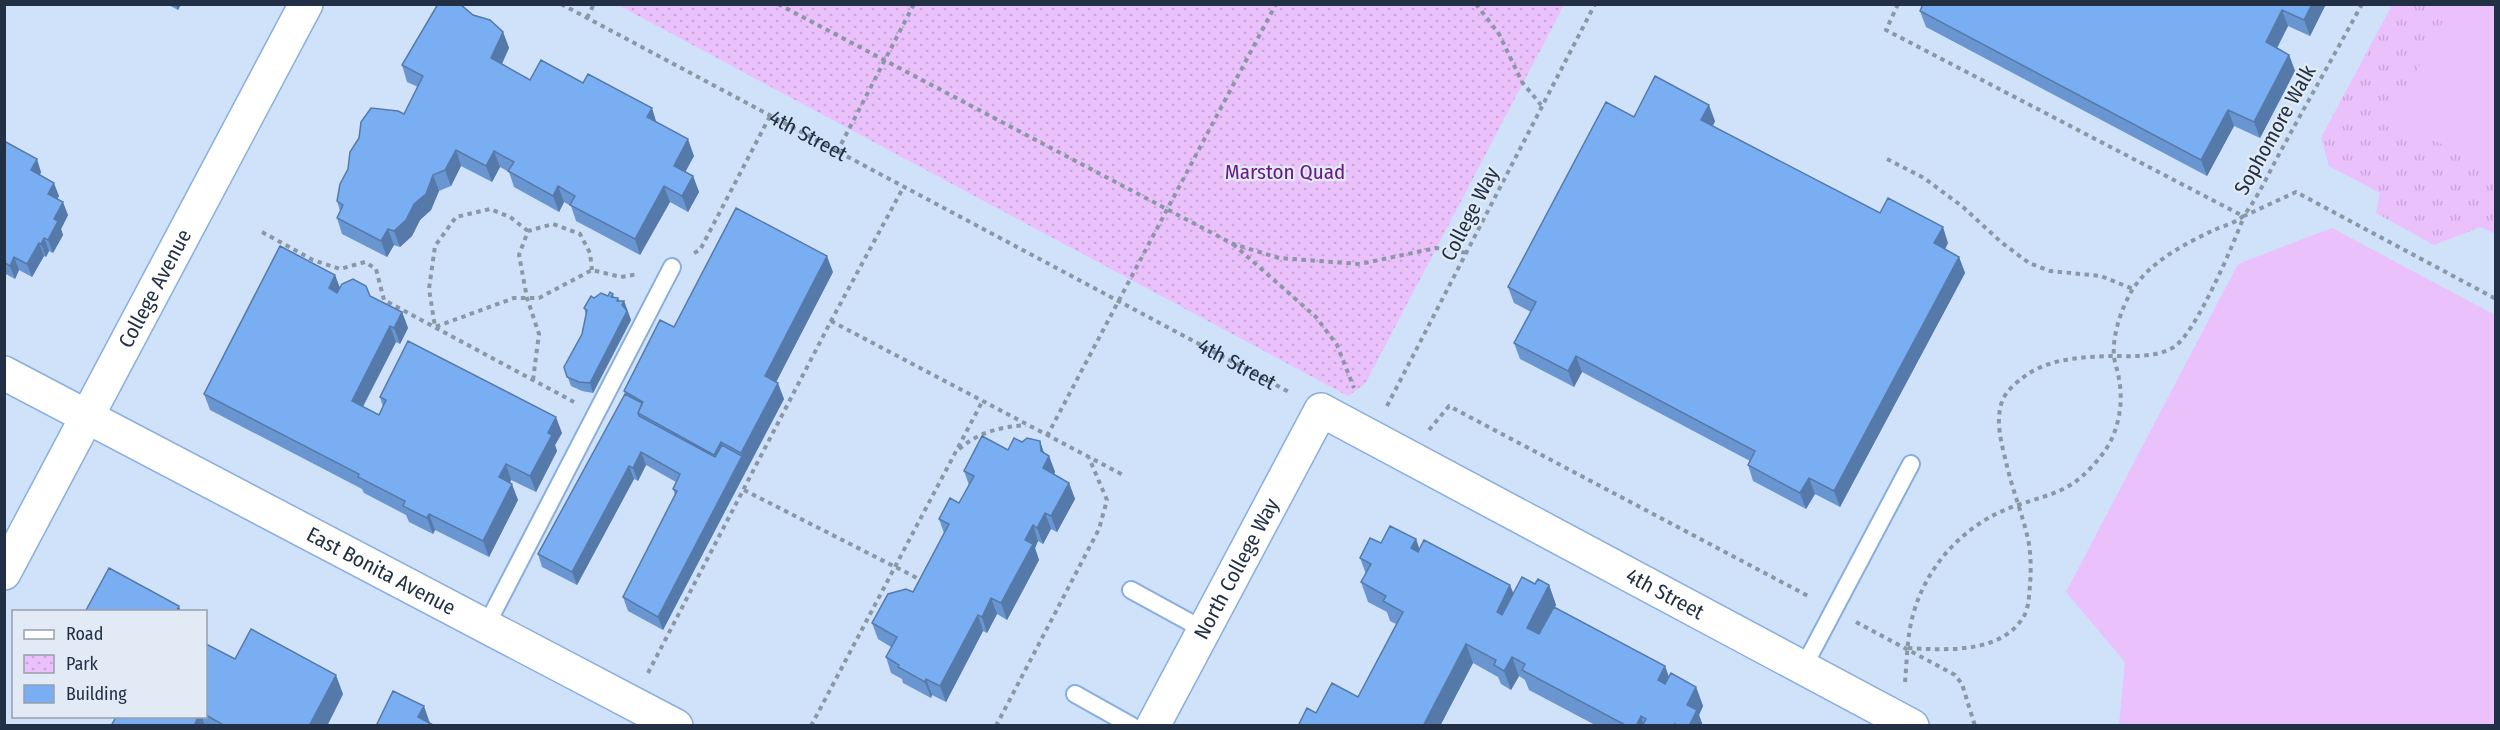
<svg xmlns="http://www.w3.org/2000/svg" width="2500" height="730" font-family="'Fira Sans Condensed',sans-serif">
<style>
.built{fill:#d0e2f9;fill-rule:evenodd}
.grass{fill:url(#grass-tufts)}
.park{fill:url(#park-dots)}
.pitch{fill:#eac1fb}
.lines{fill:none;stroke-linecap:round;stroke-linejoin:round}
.lane-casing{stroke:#88aee0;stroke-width:20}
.street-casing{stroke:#88aee0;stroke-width:36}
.secondary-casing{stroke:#88aee0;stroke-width:36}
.path{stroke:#8b97a5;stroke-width:4;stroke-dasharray:4.5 4.5;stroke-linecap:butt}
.lane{stroke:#fff;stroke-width:16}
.street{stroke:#fff;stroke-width:33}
.secondary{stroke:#fff;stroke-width:33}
.wall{fill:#6996d1}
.shaded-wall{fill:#557aaa}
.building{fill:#7aaef3;stroke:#557aaa;stroke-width:1.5}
.labels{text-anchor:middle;stroke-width:4.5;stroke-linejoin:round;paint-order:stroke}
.street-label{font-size:21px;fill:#213044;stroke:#e2ebf5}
.park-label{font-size:21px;fill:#6a1986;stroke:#e2ebf5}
</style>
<defs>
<pattern id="grass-tufts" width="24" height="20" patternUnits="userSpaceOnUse" patternTransform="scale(1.5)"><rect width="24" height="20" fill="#eac1fb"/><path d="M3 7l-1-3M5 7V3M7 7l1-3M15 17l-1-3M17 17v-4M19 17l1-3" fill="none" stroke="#c8a6d8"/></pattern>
<pattern id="park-dots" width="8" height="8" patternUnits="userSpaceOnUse" patternTransform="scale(1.5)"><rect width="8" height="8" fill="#eac1fb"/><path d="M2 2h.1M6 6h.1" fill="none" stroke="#c8a6d8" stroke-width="1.8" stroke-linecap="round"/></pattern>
</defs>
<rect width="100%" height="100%" fill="#e2ebf5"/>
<!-- built -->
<path class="built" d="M4,5H2495V725H5ZM14,612H206V716H14Z"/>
<!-- grass -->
<path class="grass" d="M2392,5H2495V234L2481,227L2434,245L2376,213L2380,193L2329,166L2321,138Z"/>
<!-- park -->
<path class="park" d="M618,5H1564L1365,384L1348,396Z"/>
<!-- pitch -->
<path class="pitch" d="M2451,5H2495V172L2392,118Z
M2332,228L2495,315V725H2119L2125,662L2066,592L2238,264Z"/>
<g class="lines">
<!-- lane casing -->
<g class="lane-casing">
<path id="lane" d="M1131,590L1204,630
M486,626L672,267
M1803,668L1911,464
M1075,694L1132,726"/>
</g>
<!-- street casing -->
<g class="street-casing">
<g id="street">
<path id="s2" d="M4,373L676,726"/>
<path id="s3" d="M1153,726L1321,410L1912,726"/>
</g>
</g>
<!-- secondary casing -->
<g class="secondary-casing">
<g id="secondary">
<path id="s4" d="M4,573L306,4"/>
</g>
</g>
<!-- path -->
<g class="path">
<path id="s1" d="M561,4L1291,393"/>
<path d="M778,4L1233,244L1279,258L1360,264L1436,248L1468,253"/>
<path d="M1476,4L1499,34L1522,82L1541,105"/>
<path d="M1898,4L1886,30L2243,216"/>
<path d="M587,18L594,4"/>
<path d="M837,152L914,4"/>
<path d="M1887,159L1924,178L1963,207L2001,242L2029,263L2050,271L2101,276L2133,289"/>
<path d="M528,231L510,217L490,209L456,217L435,246L429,289L435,327L514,298H539L592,270L621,277L638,274"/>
<path d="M262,232L313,260L340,269L365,262L376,269L384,300L574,402"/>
<path d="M1233,244L1316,317L1337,345L1354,388"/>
<path d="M694,253L700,250L770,116"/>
<path d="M831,321L1125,476"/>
<path d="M533,380L539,334L527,298L519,255L528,231L553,224L580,234L590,253L592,270"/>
<path d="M1387,406L1595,4"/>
<path d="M1429,430L1449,406L1810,597"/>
<path d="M1047,436L1276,4"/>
<path d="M959,449C979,432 1000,427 1026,425"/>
<path d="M744,490L921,580"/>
<path d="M1856,622L1955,675L1962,684L1975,726"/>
<path d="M1908,648C1946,650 2002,654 2024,616C2029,607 2029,595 2030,585C2031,572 2031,558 2029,544C2024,518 2013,492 2007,466C2002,445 1994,420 2003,399C2008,389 2017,382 2025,376C2050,358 2082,357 2112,356C2132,356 2156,358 2174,347C2196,333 2234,243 2244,216L2296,192L2496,299"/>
<path d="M648,673L831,321L903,188"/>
<path d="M1905,682C1907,660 1907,636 1913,615C1927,563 1968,521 2018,505C2057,492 2073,491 2101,456C2118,435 2124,405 2119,379C2118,371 2115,364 2114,357C2112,336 2121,310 2131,292C2148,263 2184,244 2214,230C2223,226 2239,222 2245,214C2260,194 2271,168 2283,147C2309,99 2336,52 2362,4"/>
<path d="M811,726L982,402"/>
<path d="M996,726L1099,529L1107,500L1089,458"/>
</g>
<!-- lane -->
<use href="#lane" class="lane"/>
<!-- street -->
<use href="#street" class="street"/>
<!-- secondary -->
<use href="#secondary" class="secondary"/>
</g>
<!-- wall -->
<path class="wall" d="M167,4H181L178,10Z
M2326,4L2310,36L2288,26L2277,48L2289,55L2295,71L2260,138L2234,126L2207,176L1926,27L1920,11Z
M473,15L503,32L509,48L502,64L530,80L657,123L694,156L685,171L693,176L699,192L688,212L670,202L640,255L576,221L571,206L564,202L559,212L514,187L509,172L500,167L492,182L461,166L451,186L439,191L431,210L420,220L412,236L400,247L394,245L387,257L342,234L337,218L340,211L337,201L404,114L418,87L407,82L402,65Z
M1634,117L1715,121L1713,126L1880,213L1948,243L1945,249L1959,257L1965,273L1840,507L1815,494L1806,509L1753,481L1748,465L1750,461L1582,372L1574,387L1520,359L1514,343L1531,312L1514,303L1508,287Z
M4,141L41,172L40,175L59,196L57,199L68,215L61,229L63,235L53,253L49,251L46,257L44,256L32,277L19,270L15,279L4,273Z
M833,272L776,382L784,399L663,630L628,611L623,597L675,495L673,489L676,482L646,465L638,481L634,479L577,585L542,567L538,554L625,394L624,391L674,327Z
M335,275L340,288L370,296L402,312L408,328L400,344L396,342L363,407L379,415L383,407L380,397L562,433L555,445L557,451L536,492L511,480L510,483L518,500L489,557L435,530L433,534L409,522L406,515L364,493L362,489L210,410L204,394Z
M613,294L614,297L618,298L620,301H624L631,320L593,393L582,391L571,386L564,367L582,334L586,315L584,308Z
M1040,441L1044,453L1049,456L1055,472L1054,474L1069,483L1075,499L1057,532L1051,529L1043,544L1038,541L1035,548L1039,560L1007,620L997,614L987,633L983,631L946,702L932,695L931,698L903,683L902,679L891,673L886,657L891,647L878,639L872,623L913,592L944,533L939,519L959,503L969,485L964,471L1008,450L1022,442Z
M1416,539L1419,549L1513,593L1535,584L1549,585L1556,605L1554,608L1665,666L1669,677L1696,687L1703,706L1699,715L1703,726H1597L1529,690L1525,680L1519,676L1511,690L1501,684L1498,677L1473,663L1440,726H1300L1299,724L1316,713L1358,697L1396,624L1390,621L1387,612L1368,602L1361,582L1366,574L1360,558L1381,543Z
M206,644L235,659L343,694L327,726H111L116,717H206Z"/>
<!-- shaded-wall -->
<path class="shaded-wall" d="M176,4H181L178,10Z
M2312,4H2326L2310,36L2304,20Z
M2282,10L2288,26L2272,58L2266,42Z
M503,32L509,48L497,74L491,58Z
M2289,55L2295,71L2260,138L2254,122Z
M1709,105L1715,121L1707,136L1701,120Z
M652,108L657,124L647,117Z
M2228,110L2234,126L2207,176L2201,160Z
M688,139L694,156L680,182L674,166Z
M456,150L461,166L451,186L445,170Z
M494,151L500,167L492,182L486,166Z
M37,159L41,172L36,183L31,170Z
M433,175L439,191L431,210L420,220L412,236L400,247L394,231L414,204Z
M693,176L699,192L688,212L682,196Z
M54,183L59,196L53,207L48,194Z
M558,186L564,202L559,212L553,196Z
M664,186L670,202L640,255L635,239Z
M63,202L68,215L61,229L63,235L53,253L48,240L54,219Z
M1943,227L1948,243L1940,259L1934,243Z
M388,229L394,245L387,257L381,241Z
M44,238L49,251L46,257L41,244Z
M39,243L44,256L32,277L27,264Z
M827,256L833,272L771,392L765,376Z
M14,257L19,270L15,279L10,266Z
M1959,257L1965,273L1840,507L1834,491Z
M335,275L341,291L334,304L329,288Z
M624,301L631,320L593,393L590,383Z
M402,312L408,328L400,344L394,328Z
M390,326L396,342L357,417L352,401Z
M1576,356L1582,372L1574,387L1568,371Z
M778,383L784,399L747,469L741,453Z
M556,417L562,433L555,445L557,451L536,492L530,476L548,433Z
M1040,441L1045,457L1049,456L1055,472L1049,485L1043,468Z
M721,442L726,458L720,471L714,455Z
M641,452L646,465L638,481L633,468Z
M742,456L747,469L663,630L658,617Z
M506,464L511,480L505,493L499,477Z
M629,466L634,479L577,585L572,572Z
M1809,478L1815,494L1806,509L1800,493Z
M1069,483L1075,499L1057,532L1051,516Z
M512,484L518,500L489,557L483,541Z
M1045,513L1051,529L1043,544L1037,528Z
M429,514L435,530L433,534L427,518Z
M1033,525L1038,541L1035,548L1039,560L1007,620L1001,603L1025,540Z
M1416,539L1423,559L1411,548Z
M1510,585L1518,604L1504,631L1497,612Z
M1549,585L1556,605L1534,647L1527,628Z
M991,598L997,614L987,633L982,617Z
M179,606L181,612H176Z
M978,615L983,631L946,702L940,686Z
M1466,644L1473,663L1440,726H1423Z
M1512,657L1519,676L1511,690L1504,671Z
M1665,666L1672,686L1665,699L1658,680Z
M336,675L343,694L327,726H309Z
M926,679L932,695L931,698L925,682Z
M1696,687L1703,706L1699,715L1703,726H1689L1687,705Z
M424,706L431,726L418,717Z
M1641,716L1644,726H1636Z
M198,717H202L205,726H194Z"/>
<!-- building -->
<path class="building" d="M438,4H460L473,15L490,20L503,32L491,58L530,80L541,60L583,83L588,74L652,108L647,117L688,139L674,166L693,176L682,196L664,186L635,239L570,205L575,196L558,186L553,196L508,171L514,162L494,151L486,166L456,150L445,170L433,175L426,194L414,204L406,220L394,231L388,229L381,241L337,218L343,205L337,201L340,184L348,169L350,152L359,138L361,122L371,108L398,111L404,114L423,76L402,65Z
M1923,4H2312L2304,20L2282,10L2266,42L2289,55L2254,122L2228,110L2201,160L1920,11Z
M1655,76L1709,105L1701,120L1880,213L1888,198L1943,227L1934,243L1959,257L1834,491L1809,478L1800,493L1748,465L1755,451L1576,356L1568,371L1514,343L1536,302L1508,287L1606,102L1634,117Z
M4,141L37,159L31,170L54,183L48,194L63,202L54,219L58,221L48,240L44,238L41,244L39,243L27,264L14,257L10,266L4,262Z
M736,208L827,256L765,376L778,383L741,453L721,442L714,455L638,413L643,402L624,391L660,320L674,327Z
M280,246L335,275L329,288L337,293L342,284L353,279L366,286L370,296L402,312L394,328L390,326L352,401L379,415L386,400L380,397L408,341L556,417L548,433L552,435L530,476L506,464L499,477L512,484L483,541L429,514L427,518L403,506L405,501L358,477L359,474L204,394Z
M610,292L613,294L611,297L618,298L617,301H624L622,305L627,311L590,383L579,382L567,377L564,367L582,334L587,310L584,308L591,296L594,298L601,293L608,296Z
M625,394L642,403L638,413L639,416L715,457L722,445L742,456L658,617L623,597L677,491L673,489L680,474L641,452L633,468L629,466L572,572L538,554Z
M982,436L1008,450L1014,438L1022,442L1027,438L1040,441L1041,451L1049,456L1043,468L1069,483L1051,516L1045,513L1037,528L1033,525L1025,540L1033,544L1001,603L991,598L982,617L978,615L940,686L926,679L925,682L898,667L899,665L886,657L897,637L872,623L888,594L906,589L913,592L949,524L939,519L950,498L959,503L974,476L964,471Z
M1390,526L1416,539L1411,548L1418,552L1424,540L1510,585L1497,612L1502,615L1522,577L1535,584L1538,579L1549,585L1527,628L1539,634L1554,607L1665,666L1658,680L1665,684L1671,673L1696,687L1687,705L1697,710L1689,726H1678L1675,724V726H1642L1646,719L1641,716L1636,726H1627L1522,670L1525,664L1512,657L1504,671L1494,665L1496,660L1466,644L1423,726H1303L1299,724L1307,708L1316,713L1332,683L1358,697L1403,612L1383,601L1386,596L1361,582L1371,564L1360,558L1370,538L1381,543Z
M109,568L179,606L176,612H85Z
M251,629L336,675L309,726H225L206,715V644L235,659Z
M393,691L424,706L418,717L435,726H376Z
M116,717H198L194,726H111Z"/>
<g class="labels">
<!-- street labels -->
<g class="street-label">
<text transform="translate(2275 130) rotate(-61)" y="7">Sophomore Walk</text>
<text dy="7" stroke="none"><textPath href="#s1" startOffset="280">4th Street</textPath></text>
<text transform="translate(1470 214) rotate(-63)" y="7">College Way</text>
<text dy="7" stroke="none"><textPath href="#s4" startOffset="322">College Avenue</textPath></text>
<text dy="7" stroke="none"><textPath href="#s1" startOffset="766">4th Street</textPath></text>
<text dy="7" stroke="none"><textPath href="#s3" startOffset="178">North College Way</textPath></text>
<text dy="7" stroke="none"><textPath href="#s2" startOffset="426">East Bonita Avenue</textPath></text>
<text dy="7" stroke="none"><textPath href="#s3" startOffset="748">4th Street</textPath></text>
</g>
<!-- park labels -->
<g class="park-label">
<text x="1285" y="179">Marston Quad</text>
</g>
</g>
<!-- border -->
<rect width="2500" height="730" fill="none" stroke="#213044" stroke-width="12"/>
<!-- legend -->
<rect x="12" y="610" width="195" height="108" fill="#e2ebf5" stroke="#95a0ae" stroke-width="1.5"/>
<rect x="24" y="630" width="30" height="9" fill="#ffffff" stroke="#95a0ae" stroke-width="1.5"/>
<text x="66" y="640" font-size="18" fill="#213044">Road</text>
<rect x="24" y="655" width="30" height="18" fill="url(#park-dots)" stroke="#95a0ae" stroke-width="1.5"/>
<text x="66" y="670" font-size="18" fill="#213044">Park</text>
<rect x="24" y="685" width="30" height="18" fill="#7aaef3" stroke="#95a0ae" stroke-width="1.5"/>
<text x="66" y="700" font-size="18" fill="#213044">Building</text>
</svg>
